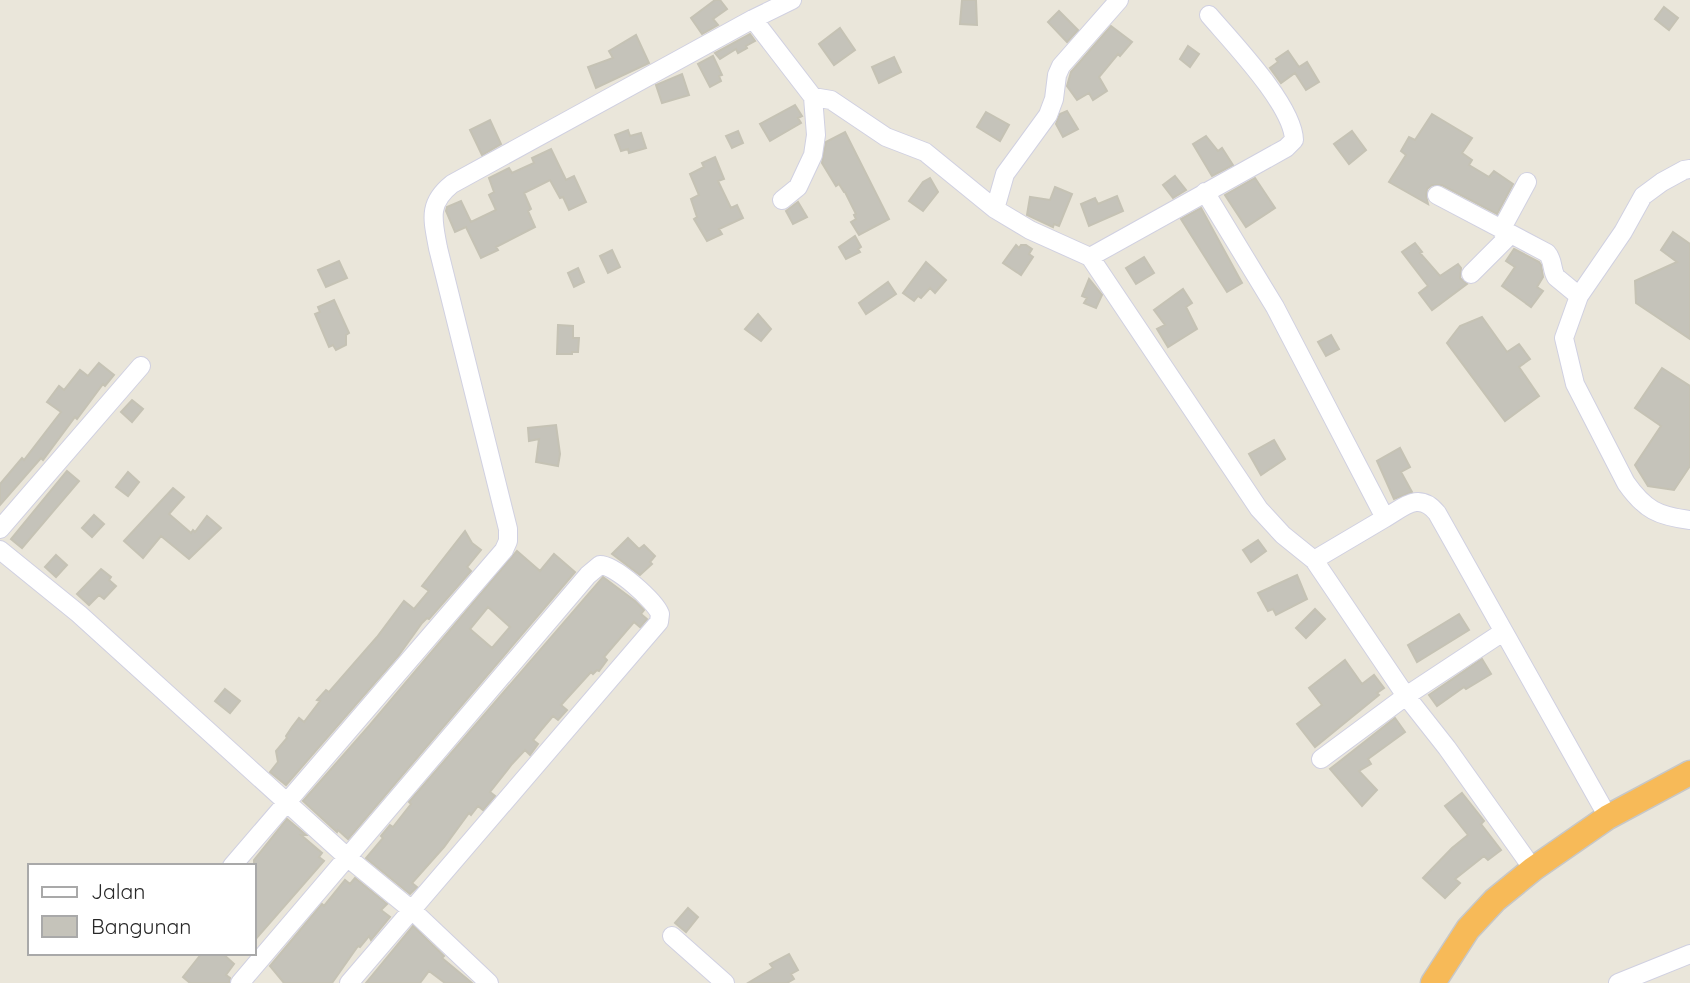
<svg xmlns="http://www.w3.org/2000/svg" width="1690" height="983" font-family="Quicksand,sans-serif">
<style>
.building{fill:#c5c3ba;stroke:#c5c2b4;stroke-width:2;fill-rule:evenodd}
.lines{fill:none;stroke-linecap:round;stroke-linejoin:round}
.minor-casing{stroke:#d0d0e1;stroke-width:20}
.highway-casing{stroke:#c7c7c7;stroke-width:27}
.minor{stroke:#fff;stroke-width:18}
.highway{stroke:#f7ba58;stroke-width:24}
</style>
<rect width="100%" height="100%" fill="#eae6da"/>
<!-- building -->
<path class="building" d="M715,0H720L727,9L713,19L718,25L702,34L691,18Z
M962,0H976L977,25L960,24Z
M1664,7L1678,18L1669,30L1655,19Z
M1059,11L1078,30L1067,42L1048,22Z
M1111,26L1132,42L1120,56L1118,54L1099,77L1107,91L1093,100L1089,93L1077,100L1067,86L1071,72Z
M840,28L855,50L834,65L819,44Z
M750,34L755,41L746,46L747,48L738,53L736,49L720,59L715,53Z
M636,35L649,63L596,88L588,67L613,58L609,51Z
M1188,46L1199,54L1190,67L1180,59Z
M1288,51L1299,67L1307,62L1319,82L1306,90L1295,73L1281,83L1270,68L1278,62L1276,59Z
M713,56L722,75L719,76L721,81L710,87L698,64Z
M894,57L901,72L879,83L872,67Z
M682,74L689,95L662,103L656,85Z
M795,105L802,116L798,118L801,123L770,141L760,124Z
M1067,111L1078,129L1063,137L1056,124L1060,114Z
M986,112L1009,125L1000,141L977,127Z
M1432,114L1472,138L1462,153L1472,160L1469,165L1489,177L1494,171L1513,184L1497,214L1442,185H1432L1427,189L1426,196L1428,204L1389,182L1406,155L1401,151L1409,137L1415,140Z
M490,120L501,144L482,155L470,130Z
M628,130L630,136L641,133L646,148L629,153L628,149L621,151L615,135Z
M738,131L743,143L732,148L726,136Z
M1352,131L1366,150L1349,164L1334,144Z
M845,132L889,219L859,235L851,222L856,219L854,215L856,214L845,192H844L839,184L836,186L822,163L826,142Z
M1206,136L1218,151L1222,148L1233,165L1212,176L1193,144Z
M551,149L566,180L574,176L586,202L569,210L563,197L560,198L550,180L524,193L531,209L528,211L535,227L496,247L498,250L481,258L466,227L455,232L446,211L447,207L461,201L471,222L496,210L489,195L494,192L489,178L509,168L512,173L534,163L532,158Z
M715,157L724,179L718,181L731,208L737,205L743,218L719,229L722,234L707,241L694,219L697,217L691,199L699,195L690,174L704,167L702,163Z
M1175,176L1186,190L1173,198L1163,185Z
M930,178L938,192L923,211L909,201L923,182Z
M1255,178L1275,208L1246,227L1225,195Z
M1055,187L1072,194L1059,226L1054,224L1053,227L1027,215L1030,197L1050,200Z
M1117,196L1123,211L1089,226L1081,204L1095,198L1098,204Z
M798,202L807,217L793,224L786,211Z
M1201,208L1242,283L1227,292L1181,219Z
M1673,232L1690,244V339L1636,303L1635,281L1677,262L1661,250Z
M855,236L861,247L858,249L860,252L846,259L839,247Z
M1415,243L1422,252L1420,253L1440,276L1458,264L1461,268L1460,278L1467,284L1432,310L1419,293L1428,286L1402,252Z
M1016,245L1019,248L1021,245H1026L1032,249L1029,254L1033,257L1021,275L1003,263Z
M1514,249L1539,262L1541,265L1543,277L1537,287L1543,291L1531,307L1502,286L1515,267L1506,261Z
M612,250L620,267L608,273L600,256Z
M1144,257L1154,273L1136,284L1126,268Z
M339,261L347,278L326,287L318,270Z
M926,262L946,280L935,293L930,288L921,298L918,296L914,301L903,293Z
M578,268L584,282L574,287L568,273Z
M1089,279L1102,295L1096,308L1084,303L1087,298L1082,296Z
M888,282L896,294L866,314L859,303Z
M1183,289L1192,303L1186,307L1197,329L1168,347L1157,329L1165,325L1154,310Z
M334,300L349,333L346,335V345L336,350L333,345L329,347L315,314L320,312L318,307Z
M758,314L771,329L761,341L745,329Z
M1482,317L1507,352L1519,344L1530,359L1519,367L1539,396L1505,421L1447,343L1460,326Z
M558,325L573,326V338H579L578,352H572V354H557Z
M1331,335L1339,349L1326,356L1318,342Z
M99,363L114,375L105,386L103,384L77,419L75,417L43,460L41,458L0,505V484L22,458L24,460L61,412L47,402L59,386L64,390L80,370L88,376Z
M1662,368L1690,386V466L1674,490L1648,486L1635,465L1661,426L1635,408Z
M132,400L143,409L132,422L121,412Z
M556,425L560,454L558,466L536,462L539,439L529,441L528,428Z
M1274,440L1285,459L1261,475L1249,454Z
M1400,448L1410,467L1401,472L1412,492L1394,499L1377,461Z
M67,471L79,481L22,548L11,539Z
M128,472L139,482L128,496L116,487Z
M173,488L184,497L169,514L191,533L193,530L195,532L207,516L221,528L189,559L161,536L143,558L124,541Z
M94,515L104,524L92,537L82,528Z
M465,531L472,543L481,550L467,567L471,571L429,619L427,618L422,623L399,655L286,785L270,772L278,762L276,751L287,738L286,736L292,727L299,718L304,722L320,701L317,700L326,690L329,692L377,637L404,601L414,609L429,591L422,586Z
M628,538L639,549L644,545L655,556L650,562L652,564L640,575L612,554Z
M1258,540L1266,551L1251,562L1243,550Z
M517,551L540,571L554,554L575,572L348,839L338,830L337,832L303,801L369,726ZM488,607L510,627L492,648L470,629Z
M56,555L67,565L56,577L45,567Z
M101,569L111,577L109,580L116,586L104,599L99,595L89,605L77,594Z
M1297,575L1307,599L1276,615L1273,609L1268,611L1258,593Z
M603,577L635,601L644,610L641,614L647,619L640,627L634,622L604,657L607,660L599,671L597,670L593,674L591,672L561,705L567,710L558,720L553,716L542,729L533,740L538,744L530,755L525,750L512,764L490,792L495,796L483,810L478,806L471,815L469,813L444,847L412,883L417,887L410,894L366,858L383,838L381,836L390,825L393,827L411,804L409,802Z
M1315,609L1325,619L1306,638L1296,628Z
M1459,614L1469,630L1417,662L1408,645Z
M1482,659L1491,674L1466,689L1464,687L1437,706L1429,695Z
M1345,660L1362,684L1374,675L1384,688L1377,693L1379,695L1315,747L1297,724L1322,705L1309,688Z
M225,689L240,701L230,713L215,701Z
M1395,718L1405,732L1368,759L1371,764L1359,771L1377,790L1362,806L1330,769Z
M1462,793L1484,821L1481,824L1501,850L1488,860L1484,856L1455,879L1460,883L1445,898L1423,878L1452,848L1468,835L1445,806Z
M287,819L306,835H301L322,853L319,857L324,861L254,941V860Z
M355,878L387,904L381,910L390,917L371,940L369,936L360,947L358,946L332,983H284L270,966L322,904L324,906L345,880L350,884Z
M688,908L698,917L686,932L675,923Z
M413,926L444,956L442,958L472,983H445L429,971L420,983H366Z
M202,953H222L234,964L226,975L230,978L229,983H190L183,977Z
M789,954L798,970L791,974L794,979L787,983H748L773,968L770,964Z"/>
<g class="lines">
<!-- minor casing -->
<g class="minor-casing">
<path id="minor" d="M753,19L813,97L816,135L813,155L798,187L782,200
M813,97L831,100L886,137L925,152L995,209L1030,230L1090,257L1259,509L1283,535L1314,560L1406,696L1447,748L1533,869
M1690,169L1684,170L1662,182L1643,196L1623,232L1579,296L1564,338L1575,384L1626,483C1645,510 1658,516 1690,520
M1205,192L1275,307L1385,518L1314,560
M1437,195L1547,253C1554,261 1551,269 1556,277L1579,296
M995,209L1005,174L1048,115L1054,99L1057,75L1061,66L1119,0
M1501,230L1527,182
M1090,257L1286,148L1294,140C1293,105 1232,42 1209,15
M1471,274L1510,235
M1385,518C1404,507 1419,491 1437,513L1608,817
M0,529L141,366
M0,550L79,614L347,857L413,911L489,983
M1321,759L1406,696L1503,632
M232,866L504,550L508,541V529L438,248C433,220 427,204 452,184L753,19L792,0
M672,936L725,983
M240,983L588,575L600,565C615,565 655,601 660,614L659,622L349,983
M1618,983L1690,954"/>
</g>
<!-- highway casing -->
<g class="highway-casing">
<path id="highway" d="M1433,983L1468,929L1495,900L1533,869L1608,817L1690,773"/>
</g>
<!-- minor -->
<use href="#minor" class="minor"/>
<!-- highway -->
<use href="#highway" class="highway"/>
</g>
<!-- legend -->
<rect x="28" y="864" width="228" height="91" fill="#ffffff" stroke="#a9a9a9" stroke-width="2"/>
<rect x="42" y="887" width="35" height="10" fill="#ffffff" stroke="#a9a9a9" stroke-width="2"/>
<text x="91" y="899" font-size="21" fill="#282828">Jalan</text>
<rect x="42" y="916" width="35" height="21" fill="#c5c3ba" stroke="#a9a9a9" stroke-width="2"/>
<text x="91" y="934" font-size="21" fill="#282828">Bangunan</text>
</svg>
